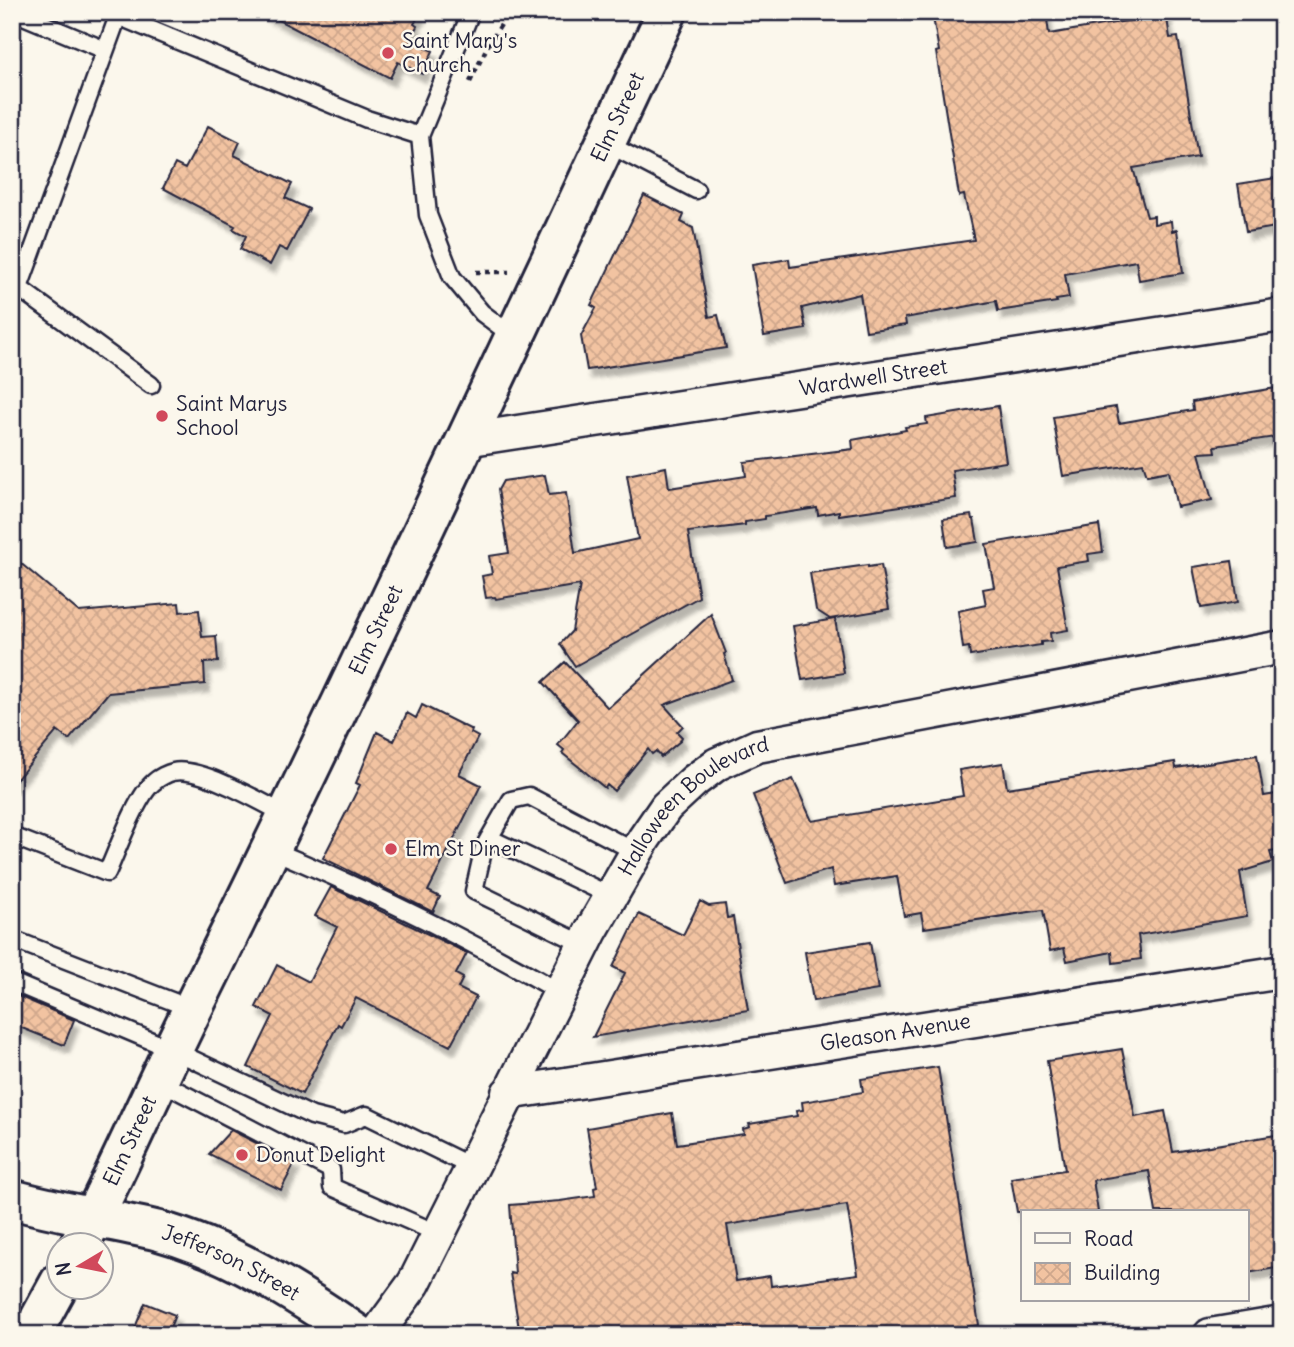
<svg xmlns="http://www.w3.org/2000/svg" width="1294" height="1347" font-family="Delius,sans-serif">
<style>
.building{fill:url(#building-cross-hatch);stroke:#22223b;stroke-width:2;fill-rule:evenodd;filter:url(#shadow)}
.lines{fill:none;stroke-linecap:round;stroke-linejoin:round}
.service-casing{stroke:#22223b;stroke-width:21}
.minor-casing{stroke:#22223b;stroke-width:37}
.tertiary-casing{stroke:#22223b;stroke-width:44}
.secondary-casing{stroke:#22223b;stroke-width:44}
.path{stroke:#22223b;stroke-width:4.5;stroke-dasharray:5 5;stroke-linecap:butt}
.service{stroke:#fbf7ec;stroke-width:16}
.minor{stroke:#fbf7ec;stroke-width:32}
.tertiary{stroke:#fbf7ec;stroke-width:38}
.secondary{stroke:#fbf7ec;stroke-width:38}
.poi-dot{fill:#d1495b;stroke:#fbf7ec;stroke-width:2.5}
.labels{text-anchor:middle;stroke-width:5;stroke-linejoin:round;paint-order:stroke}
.poi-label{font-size:21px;fill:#22223b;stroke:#fbf7ec;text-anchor:start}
.street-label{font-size:21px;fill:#22223b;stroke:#fbf7ec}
</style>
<defs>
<pattern id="building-cross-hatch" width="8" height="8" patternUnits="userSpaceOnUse" patternTransform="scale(1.75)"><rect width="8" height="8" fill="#f2c3a1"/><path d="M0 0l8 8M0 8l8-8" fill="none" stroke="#cfa78c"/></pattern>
<filter id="shadow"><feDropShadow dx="4.5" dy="8" stdDeviation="2" flood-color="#0004"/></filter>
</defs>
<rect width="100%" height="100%" fill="#fbf7ec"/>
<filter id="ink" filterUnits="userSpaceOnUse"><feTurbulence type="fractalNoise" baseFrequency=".0143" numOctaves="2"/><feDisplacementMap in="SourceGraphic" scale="14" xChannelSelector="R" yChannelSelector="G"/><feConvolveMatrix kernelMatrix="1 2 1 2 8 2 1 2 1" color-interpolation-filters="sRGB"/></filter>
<g filter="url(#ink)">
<!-- building -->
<path class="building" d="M263,12H421L414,24L417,26L410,40L433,51L422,74L398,62L390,78Z
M932,12H1046L1049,34L1139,19L1138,12H1166L1170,38L1178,37L1198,157L1133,168L1147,217L1154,216V224L1171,221L1172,231L1177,230L1183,273L1139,280L1136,261L1065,274L1069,298L1056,300L1057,302L998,311L996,301L905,318L906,325L866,331L860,294L802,308L806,329L764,336L752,265L789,259L790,267L974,240L964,195L959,196L936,52L939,51Z
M208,126L240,142L234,155L292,184L285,198L309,209L287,251L279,247L270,265L240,249L246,236L233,229L235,226L163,188L175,164L185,169Z
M1282,177V226L1246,232L1238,184Z
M644,195L684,215L681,222L693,228L709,317L718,315L726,348L587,370L581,336L596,308L591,305Z
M1282,387V436L1215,446L1216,452L1199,453L1212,500L1177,507L1169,471L1147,475L1143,463L1063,476L1053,417L1116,407L1119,423L1193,410L1192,402Z
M998,406L1006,462L952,470L956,498L839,515V511L818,515L817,508L765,516V519L745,522V525L688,532L699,597L575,666L560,644L572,631L580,585L496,599L495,597L486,598L482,576L492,574L489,556L509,553L498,490L503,481L545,475L549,495L566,493L575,553L638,539L627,475L666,467L669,488L746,476L744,462L853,449L852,440L906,430L905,427L927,424L926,418Z
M971,515L972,519H974L978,542L947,547L943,519Z
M1099,525L1103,552L1088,554L1089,561L1057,566L1068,630L1050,633L1051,641L1041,642V645L970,656L969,647L963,648L958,611L986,605L983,589L994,587L986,544Z
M12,556L79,612L179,603L180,612L199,610L202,637L216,636L218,662L204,663L205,684L108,693L69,740L57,731L12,785Z
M1232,561L1238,602L1201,608L1193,567Z
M868,565V567L881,565L889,609L830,619L816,610L810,573Z
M711,614L726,653L724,654L732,680L664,705L683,726L677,732L682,737L680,741L661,757L656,751L652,754L648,749L614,791L607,785L605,788L562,753L564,750L558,745L578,720L543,682L565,662L608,708Z
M835,619L844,673L802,680L793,626Z
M422,705L472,730L471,733L478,737L459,774L481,785L428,891L440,897L433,912L323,858L360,785L356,783L377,732L394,741L407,713L416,718Z
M1257,755L1264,796L1282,793V850L1270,852L1273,862L1240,872L1247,916L1138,935L1141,959L1113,963L1112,952L1067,961L1064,948L1050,951L1043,910L924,928L921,913L904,916L897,876L834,886L831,869L787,883L753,795L793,779L812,821L963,796L959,770L1003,763L1007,788L1175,762L1176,768Z
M331,887L467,953L456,974L463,978L458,988L476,997L450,1046L356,998L341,1026L338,1024L302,1094L248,1067L273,1016L256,1007L277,965L309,982L337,927L315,916Z
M700,901L709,906L725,904L727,918L733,917L748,1010L593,1037L625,973L613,967L639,914L683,935Z
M870,942L878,990L813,1001L805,952Z
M18,996L74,1020L64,1045L12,1024V1010Z
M1122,1049L1135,1117L1165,1111L1173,1152L1282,1134V1267L1247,1273V1212H1156L1149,1171L1093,1180L1098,1212H1017L1011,1178L1065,1170L1047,1061Z
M938,1067L979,1325L914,1335H520L510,1273L515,1274L510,1205L560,1201L595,1196L594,1188L597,1187L587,1128L672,1113L677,1144L744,1134L743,1129L750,1127L749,1124L797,1116L796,1111L803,1110L802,1102L863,1092L861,1079ZM847,1205L858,1274L771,1286L770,1276L736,1281L727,1225Z
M231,1130L295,1163L281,1190L209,1154Z
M145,1303L175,1315L167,1335H132Z"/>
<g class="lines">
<!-- service casing -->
<g class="service-casing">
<path id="service" d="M14,12L105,50
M471,12L420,136L428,215L452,277L482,313L514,337
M606,143L696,190
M151,385L19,288L118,16L367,119L420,136
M12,836L107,873C117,851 137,795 154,782C158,778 168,773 173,772C200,766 263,803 288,816
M489,838L611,896
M272,850C371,891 467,939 560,992
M12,939L192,1009
M585,945L474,891L484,847L511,800L529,796L636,852
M12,982L173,1050L312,1116L344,1124L366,1115L472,1167
M159,1081L331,1170L332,1187L439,1234"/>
</g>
<!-- minor casing -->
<g class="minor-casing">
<g id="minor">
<path id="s1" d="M465,440L1282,315"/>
<path id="s2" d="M508,1093L1282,972"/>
<path id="s3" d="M376,1335L414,1283L591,931L644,839L666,807L694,781L717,764L757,746L1282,647"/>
<path d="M1210,1335L1282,1323"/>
</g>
</g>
<!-- tertiary casing -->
<g class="tertiary-casing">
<g id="tertiary">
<path id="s4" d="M12,1199C60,1213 110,1219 159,1231C229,1250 299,1294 358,1335"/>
</g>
</g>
<!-- secondary casing -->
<g class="secondary-casing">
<g id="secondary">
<path id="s5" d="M79,1246C119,1168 153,1089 192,1010C355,680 510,346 667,12"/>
<path d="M31,1335L60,1282"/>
</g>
</g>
<!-- path -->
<path class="path" d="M470,82L487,47L509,12
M476,272H509"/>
<!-- service -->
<use href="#service" class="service"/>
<!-- minor -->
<use href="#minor" class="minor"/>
<!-- tertiary -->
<use href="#tertiary" class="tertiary"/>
<!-- secondary -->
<use href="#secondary" class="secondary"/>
</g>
</g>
<!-- markers -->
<g class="poi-dot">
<circle cx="388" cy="53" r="7"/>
<circle cx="162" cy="416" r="7"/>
<circle cx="391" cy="849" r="7"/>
<circle cx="242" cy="1155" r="7"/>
</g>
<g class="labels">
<!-- poi labels -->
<g class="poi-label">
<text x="402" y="48">Saint Mary's<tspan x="402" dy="24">Church</tspan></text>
<text x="176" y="411">Saint Marys<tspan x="176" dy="24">School</tspan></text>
<text x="405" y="856">Elm St Diner</text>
<text x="256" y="1162">Donut Delight</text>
</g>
<!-- street labels -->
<g class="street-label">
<text dy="7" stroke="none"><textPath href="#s5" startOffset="1251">Elm Street</textPath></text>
<text dy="7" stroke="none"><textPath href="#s1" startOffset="413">Wardwell Street</textPath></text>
<text dy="7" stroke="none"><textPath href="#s5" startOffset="684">Elm Street</textPath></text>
<text dy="7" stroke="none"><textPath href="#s3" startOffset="625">Halloween Boulevard</textPath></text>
<text dy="7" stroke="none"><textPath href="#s2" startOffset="392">Gleason Avenue</textPath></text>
<text dy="7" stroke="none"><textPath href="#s5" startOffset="117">Elm Street</textPath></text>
<text dy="7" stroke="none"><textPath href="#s4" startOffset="229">Jefferson Street</textPath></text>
</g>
</g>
<!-- margin -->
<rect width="1294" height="1347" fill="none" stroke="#fbf7ec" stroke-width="42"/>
<rect x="21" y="21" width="1252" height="1305" fill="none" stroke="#22223b" stroke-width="2.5" filter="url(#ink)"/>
<!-- legend -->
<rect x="1021" y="1210" width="228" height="91" fill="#fbf7ec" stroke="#a4a2a5" stroke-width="2"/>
<rect x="1035" y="1233" width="35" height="10" fill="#fbf7ec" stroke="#a4a2a5" stroke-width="2"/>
<text x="1084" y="1246" font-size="21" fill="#22223b">Road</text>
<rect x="1035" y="1263" width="35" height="21" fill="url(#building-cross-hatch)" stroke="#a4a2a5" stroke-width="2"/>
<text x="1084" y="1280" font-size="21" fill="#22223b">Building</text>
<!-- north arrow -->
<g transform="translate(80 1266) rotate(260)"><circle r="33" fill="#fbf7ec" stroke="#a4a2a5" stroke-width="2"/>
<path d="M0-5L12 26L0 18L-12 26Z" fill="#d1495b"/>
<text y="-10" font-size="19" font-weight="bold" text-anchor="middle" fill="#22223b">N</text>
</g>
</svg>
